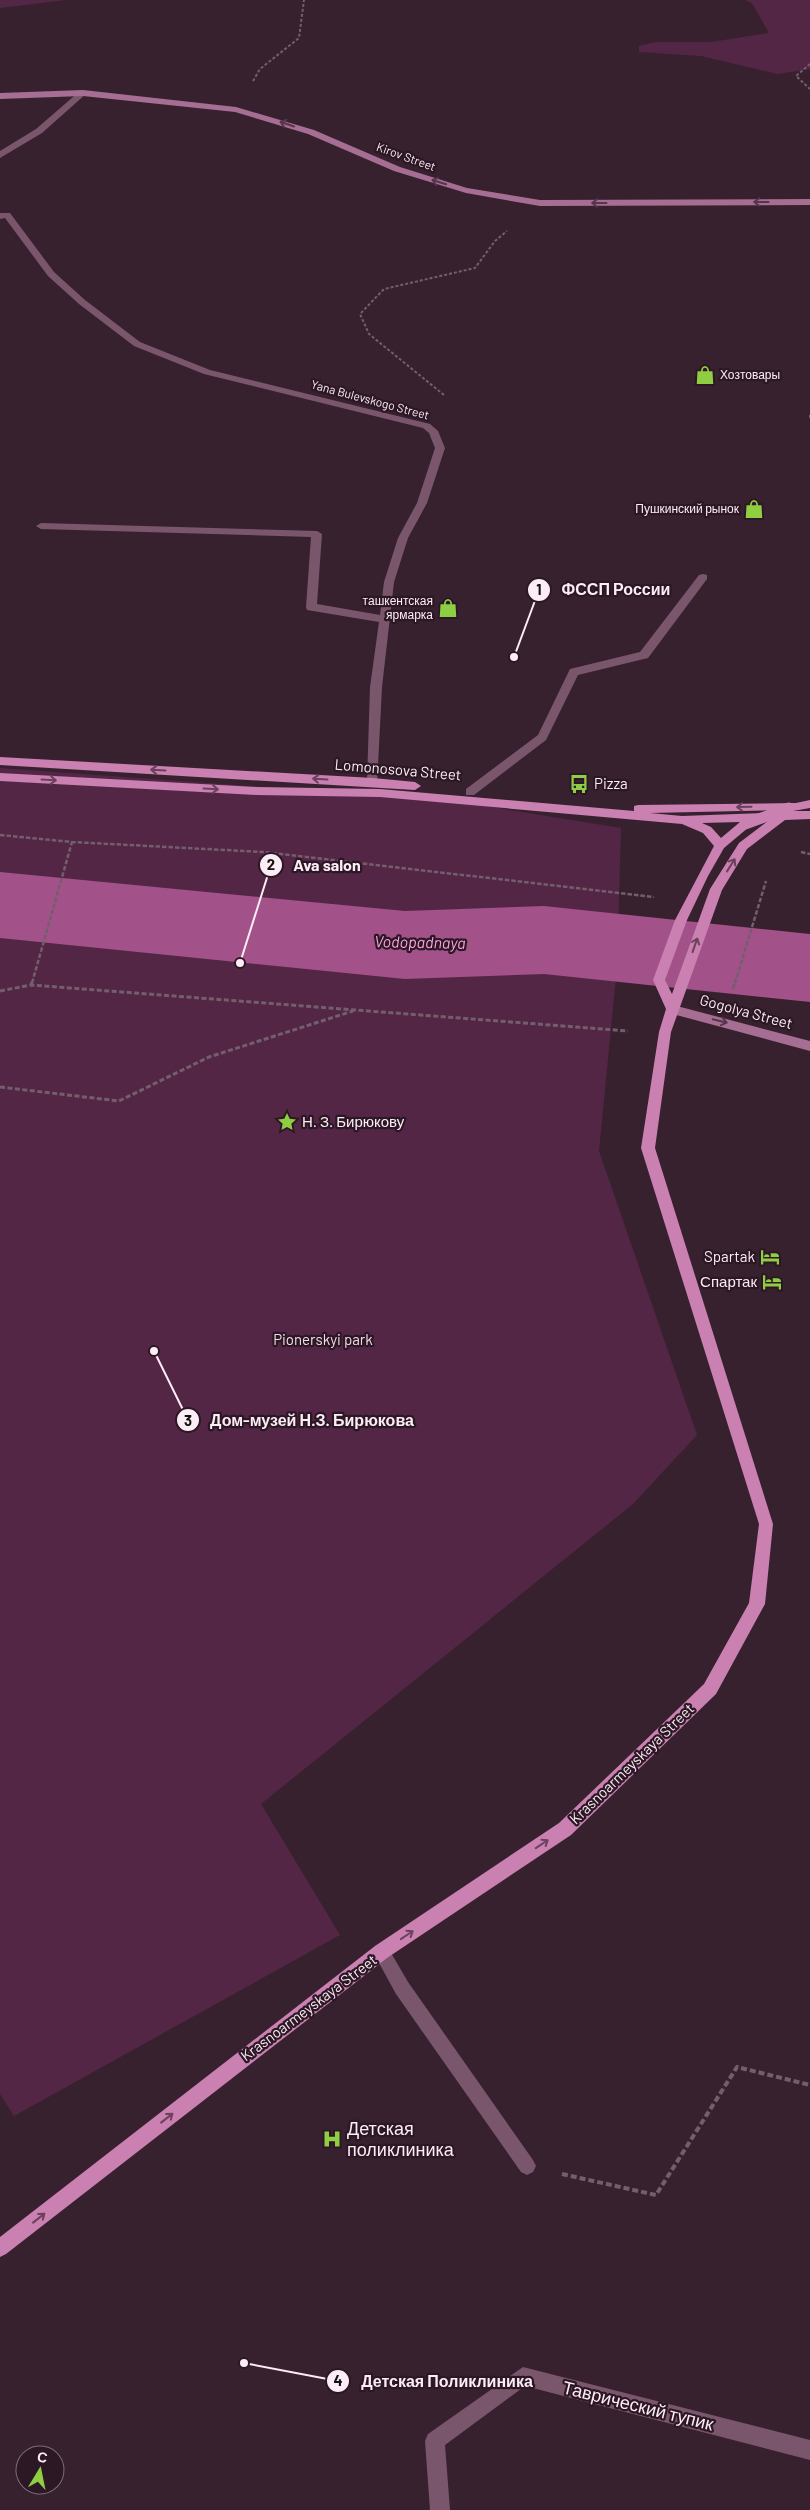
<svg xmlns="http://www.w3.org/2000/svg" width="810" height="2510" font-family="Barlow,sans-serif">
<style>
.green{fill:#542646}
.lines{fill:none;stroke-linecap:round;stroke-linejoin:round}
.river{fill:#a35189;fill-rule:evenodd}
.path-far3{stroke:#735f6b;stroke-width:2;stroke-dasharray:3 2;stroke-linecap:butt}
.path-far2{stroke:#735f6b;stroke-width:2.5;stroke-dasharray:4.5 2;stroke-linecap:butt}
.path-far1{stroke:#735f6b;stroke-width:3;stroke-dasharray:5 2.5;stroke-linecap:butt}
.path{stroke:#735f6b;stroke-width:4;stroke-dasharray:6 3;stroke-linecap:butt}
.service{fill:#7a566d;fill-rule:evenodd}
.minor{fill:#7a566d;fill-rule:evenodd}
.secondary{fill:#a76e93;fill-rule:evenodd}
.primary{fill:#ca80b1;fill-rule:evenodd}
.primary-bridge{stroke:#ca80b1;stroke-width:11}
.oneway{stroke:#57354c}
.oneway2{stroke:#6b415d}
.labels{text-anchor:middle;stroke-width:4.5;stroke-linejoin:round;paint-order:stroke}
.far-street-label{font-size:12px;fill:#fcecf5;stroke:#2c1725}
.far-poi-label{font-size:12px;fill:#fcecf5;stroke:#2c1725;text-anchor:end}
.street-label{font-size:15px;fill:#fcecf5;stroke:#2c1725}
.poi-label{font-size:15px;fill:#fcecf5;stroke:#2c1725;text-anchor:start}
.park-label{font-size:15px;fill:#f3dbe9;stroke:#2c1725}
.water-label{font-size:16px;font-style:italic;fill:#fca3dd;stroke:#2c1725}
.near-poi-label{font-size:18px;fill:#fcecf5;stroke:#2c1725;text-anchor:start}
.near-street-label{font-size:18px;fill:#fcecf5;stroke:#2c1725}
.leader{fill:none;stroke:#fcecf5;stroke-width:2}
.callout-dot{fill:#fcecf5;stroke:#2c1725;stroke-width:2}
.mark-label{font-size:15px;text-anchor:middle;font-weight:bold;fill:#111}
.callout-label{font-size:16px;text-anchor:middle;font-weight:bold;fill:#fcecf5;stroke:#2c1725;stroke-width:4.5;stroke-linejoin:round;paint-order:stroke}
</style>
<rect width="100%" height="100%" fill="#37212f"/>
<!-- green -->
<path class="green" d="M0,0H65L0,8Z
M745,0H810V69L778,74L701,56L639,52V46L656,42H711L769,33L752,3Z
M0,768L454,801L621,828L617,967L599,1151L697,1435L633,1504L261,1804L340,1935L14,2116L0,2094Z"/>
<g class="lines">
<!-- river -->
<path class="river" d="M0,872L405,911L544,906L810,934V1002L544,974L405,979L0,938Z"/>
<!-- path-far3 -->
<path class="path-far3" d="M810,64L796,76L810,89
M253,81L260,69L299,38L304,0
M444,395L369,334L360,314L384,289L475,268L495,241L507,231
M810,415V418"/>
<!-- path-far2 -->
<path class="path-far2" d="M0,835L72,842L263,852L654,897
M801,852L810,854
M32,983L72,842
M735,983L766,881"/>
<!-- path-far1 -->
<path class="path-far1" d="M31,985L32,982
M733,989L735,982
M0,991L31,985L628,1031
M0,1087L119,1101L209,1057L353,1011"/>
<!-- path -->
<path class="path" d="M562,2174L656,2195L737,2067L810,2085"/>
<!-- service -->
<path class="service" d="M703,574L707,575V579L648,658L578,675L546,740L474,795H466V789L538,735L570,669L640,652L699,575Z
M381,1944L387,1946L408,1982L533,2160L536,2166L533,2172L527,2175L521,2172L396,1994L373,1952L375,1946Z
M523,2367L810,2440V2460L525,2386L445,2445L450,2510H430L425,2441L428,2434Z"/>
<!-- minor -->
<path class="minor" d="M80,91L87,93L42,133L0,158V151L36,129Z
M0,213H10L54,272L85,300L140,342L210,370L430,424L438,431L445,448L427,503L408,538L394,582L382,687L377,785H369L367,782L370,687L379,622L307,610L306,607L311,537L41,529L36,526L41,523L317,531L322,534L317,604L380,615L384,582L398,538L417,503L435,448L429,433L423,428L204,374L134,346L79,304L48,276L5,218L0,219Z"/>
<!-- secondary -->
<path class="secondary" d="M83,90L236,107L314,130L400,167L467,188L540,200L810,199V205L540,206L466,193L394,171L308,134L235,112L83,96L0,99V93Z
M673,1005L810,1041V1051L669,1013L667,1010L669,1007Z"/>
<!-- primary -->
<path class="primary" d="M0,757L373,778L415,782L421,786L415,790L0,765Z
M0,773L257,787L380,789L634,811V806L638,805L796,803L810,800V808L793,811H810V819L785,820L747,849L722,890L671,1032L655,1148L773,1524L765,1604L716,1694L571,1835L387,1958L6,2254L0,2257V2237L375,1946L559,1823L704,1684L749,1603L759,1524L641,1148L659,1032L666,1009L653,980L675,920L714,846L703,833L682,824L380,797L257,795L0,781ZM785,810L787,812L682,816L650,813ZM768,821L739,843L710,889L672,994L665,980L687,920L708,876L724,848L749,827L750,822ZM740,822L721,838L711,827L702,823Z"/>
<!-- primary-bridge -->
<path class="primary-bridge" d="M745,824L789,808"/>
</g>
<!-- one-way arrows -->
<defs><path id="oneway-shaft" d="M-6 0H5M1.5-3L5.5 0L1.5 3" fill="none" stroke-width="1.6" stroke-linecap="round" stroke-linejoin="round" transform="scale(1.25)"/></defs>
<g class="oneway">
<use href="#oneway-shaft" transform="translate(287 124) rotate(-161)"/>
<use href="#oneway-shaft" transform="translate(439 182) rotate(-163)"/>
<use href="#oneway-shaft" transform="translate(761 202) rotate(180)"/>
<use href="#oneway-shaft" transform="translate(599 203) rotate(180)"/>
<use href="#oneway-shaft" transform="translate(720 1021) rotate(14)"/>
</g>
<g class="oneway2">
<use href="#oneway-shaft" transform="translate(158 770) rotate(-177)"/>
<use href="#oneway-shaft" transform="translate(320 779) rotate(-177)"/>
<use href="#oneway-shaft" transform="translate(49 780) rotate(3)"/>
<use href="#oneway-shaft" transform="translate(211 789) rotate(3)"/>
<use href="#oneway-shaft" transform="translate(744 807) rotate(179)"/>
<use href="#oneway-shaft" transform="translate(731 865) rotate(-58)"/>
<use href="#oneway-shaft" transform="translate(695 945) rotate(-71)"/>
<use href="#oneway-shaft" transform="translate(542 1844) rotate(-34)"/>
<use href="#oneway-shaft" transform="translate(407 1935) rotate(-34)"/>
<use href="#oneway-shaft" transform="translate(167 2118) rotate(-38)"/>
<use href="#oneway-shaft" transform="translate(39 2218) rotate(-38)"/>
</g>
<!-- icons -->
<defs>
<g id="shop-bare" transform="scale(1.5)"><path d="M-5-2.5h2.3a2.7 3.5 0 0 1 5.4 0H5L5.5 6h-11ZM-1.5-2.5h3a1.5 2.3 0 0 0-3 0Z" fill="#8fcd42" stroke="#2c1725" stroke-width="2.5" paint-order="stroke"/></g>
<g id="bus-bare" transform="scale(1.5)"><path d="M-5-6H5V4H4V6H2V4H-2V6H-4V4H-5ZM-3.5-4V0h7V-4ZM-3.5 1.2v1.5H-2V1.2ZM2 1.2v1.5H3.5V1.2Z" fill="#8fcd42" stroke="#2c1725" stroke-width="2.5" paint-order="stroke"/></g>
<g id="sight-bare" transform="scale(1.5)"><path d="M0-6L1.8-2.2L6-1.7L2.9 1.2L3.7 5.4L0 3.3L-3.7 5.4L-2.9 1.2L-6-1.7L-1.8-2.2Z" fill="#8fcd42" stroke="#2c1725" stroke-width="2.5" paint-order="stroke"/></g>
<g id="hotel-bare" transform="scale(1.5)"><path d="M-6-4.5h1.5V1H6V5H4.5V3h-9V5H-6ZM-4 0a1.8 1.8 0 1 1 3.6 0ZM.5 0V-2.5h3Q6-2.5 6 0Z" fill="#8fcd42" stroke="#2c1725" stroke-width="2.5" paint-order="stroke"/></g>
<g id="hospital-bare" transform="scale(1.5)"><path d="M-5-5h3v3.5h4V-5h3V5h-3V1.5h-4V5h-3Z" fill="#8fcd42" stroke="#2c1725" stroke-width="2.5" paint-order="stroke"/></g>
</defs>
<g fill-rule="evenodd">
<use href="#shop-bare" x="705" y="375"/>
<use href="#shop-bare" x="754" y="509"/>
<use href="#shop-bare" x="448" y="608"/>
<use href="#bus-bare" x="579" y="784"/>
<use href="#sight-bare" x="287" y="1122"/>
<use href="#hotel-bare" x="770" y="1257"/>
<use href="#hotel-bare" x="772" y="1282"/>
<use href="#hospital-bare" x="332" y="2139"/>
</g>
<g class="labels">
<!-- far-street labels -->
<g class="far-street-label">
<text transform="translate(406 157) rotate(20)" y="4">Kirov Street</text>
<text transform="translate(370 400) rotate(15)" y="4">Yana Bulevskogo Street</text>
</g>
<!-- far-poi labels -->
<g class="far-poi-label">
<text x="720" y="379" text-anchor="start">Хозтовары</text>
<text x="739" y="513">Пушкинский рынок</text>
<text x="433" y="605">ташкентская<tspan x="433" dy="14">ярмарка</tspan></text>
</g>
<!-- street labels -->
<g class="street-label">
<text transform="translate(398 770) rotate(5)" y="5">Lomonosova Street</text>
<text transform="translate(746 1012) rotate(15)" y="5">Gogolya Street</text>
<text transform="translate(632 1764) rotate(-44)" y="5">Krasnoarmeyskaya Street</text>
<text transform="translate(309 2008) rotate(-37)" y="5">Krasnoarmeyskaya Street</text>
</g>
<!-- poi labels -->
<g class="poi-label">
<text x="594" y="789">Pizza</text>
<text x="302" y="1127">Н. З. Бирюкову</text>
<text x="755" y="1262" text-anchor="end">Spartak</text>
<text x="757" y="1287" text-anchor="end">Спартак</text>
</g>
<!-- park labels -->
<g class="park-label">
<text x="323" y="1345">Pionerskyi park</text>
</g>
<!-- water labels -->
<g class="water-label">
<text transform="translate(420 942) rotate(1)" y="6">Vodopadnaya</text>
</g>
<!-- near-poi labels -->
<g class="near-poi-label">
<text x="347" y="2135">Детская<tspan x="347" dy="21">поликлиника</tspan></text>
</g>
<!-- near-street labels -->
<g class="near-street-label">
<text transform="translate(638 2406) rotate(14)" y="6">Таврический тупик</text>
</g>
</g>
<!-- callouts -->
<path class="leader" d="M514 657L539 590M240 963L271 865M154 1351L188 1420M244 2363L338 2381"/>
<g class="callout-dot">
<circle cx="514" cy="657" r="5"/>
<circle cx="240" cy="963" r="5"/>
<circle cx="154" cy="1351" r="5"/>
<circle cx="244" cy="2363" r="5"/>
<circle cx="539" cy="590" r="12"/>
<circle cx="271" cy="865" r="12"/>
<circle cx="188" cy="1420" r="12"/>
<circle cx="338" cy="2381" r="12"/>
</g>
<g class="mark-label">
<text x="539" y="595">1</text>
<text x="271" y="870">2</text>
<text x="188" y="1426">3</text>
<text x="338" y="2386">4</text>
</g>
<g class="callout-label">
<text x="616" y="595">ФССП России</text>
<text x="327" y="871">Ava salon</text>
<text x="312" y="1426">Дом-музей Н.З. Бирюкова</text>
<text x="447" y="2387">Детская Поликлиника</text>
</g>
<!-- north arrow -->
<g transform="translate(40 2470) rotate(10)"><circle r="24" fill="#2c1725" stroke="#7f6c78"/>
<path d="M0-4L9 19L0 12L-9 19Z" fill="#8fcd42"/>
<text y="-8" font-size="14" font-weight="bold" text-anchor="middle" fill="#fcecf5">С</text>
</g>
</svg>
